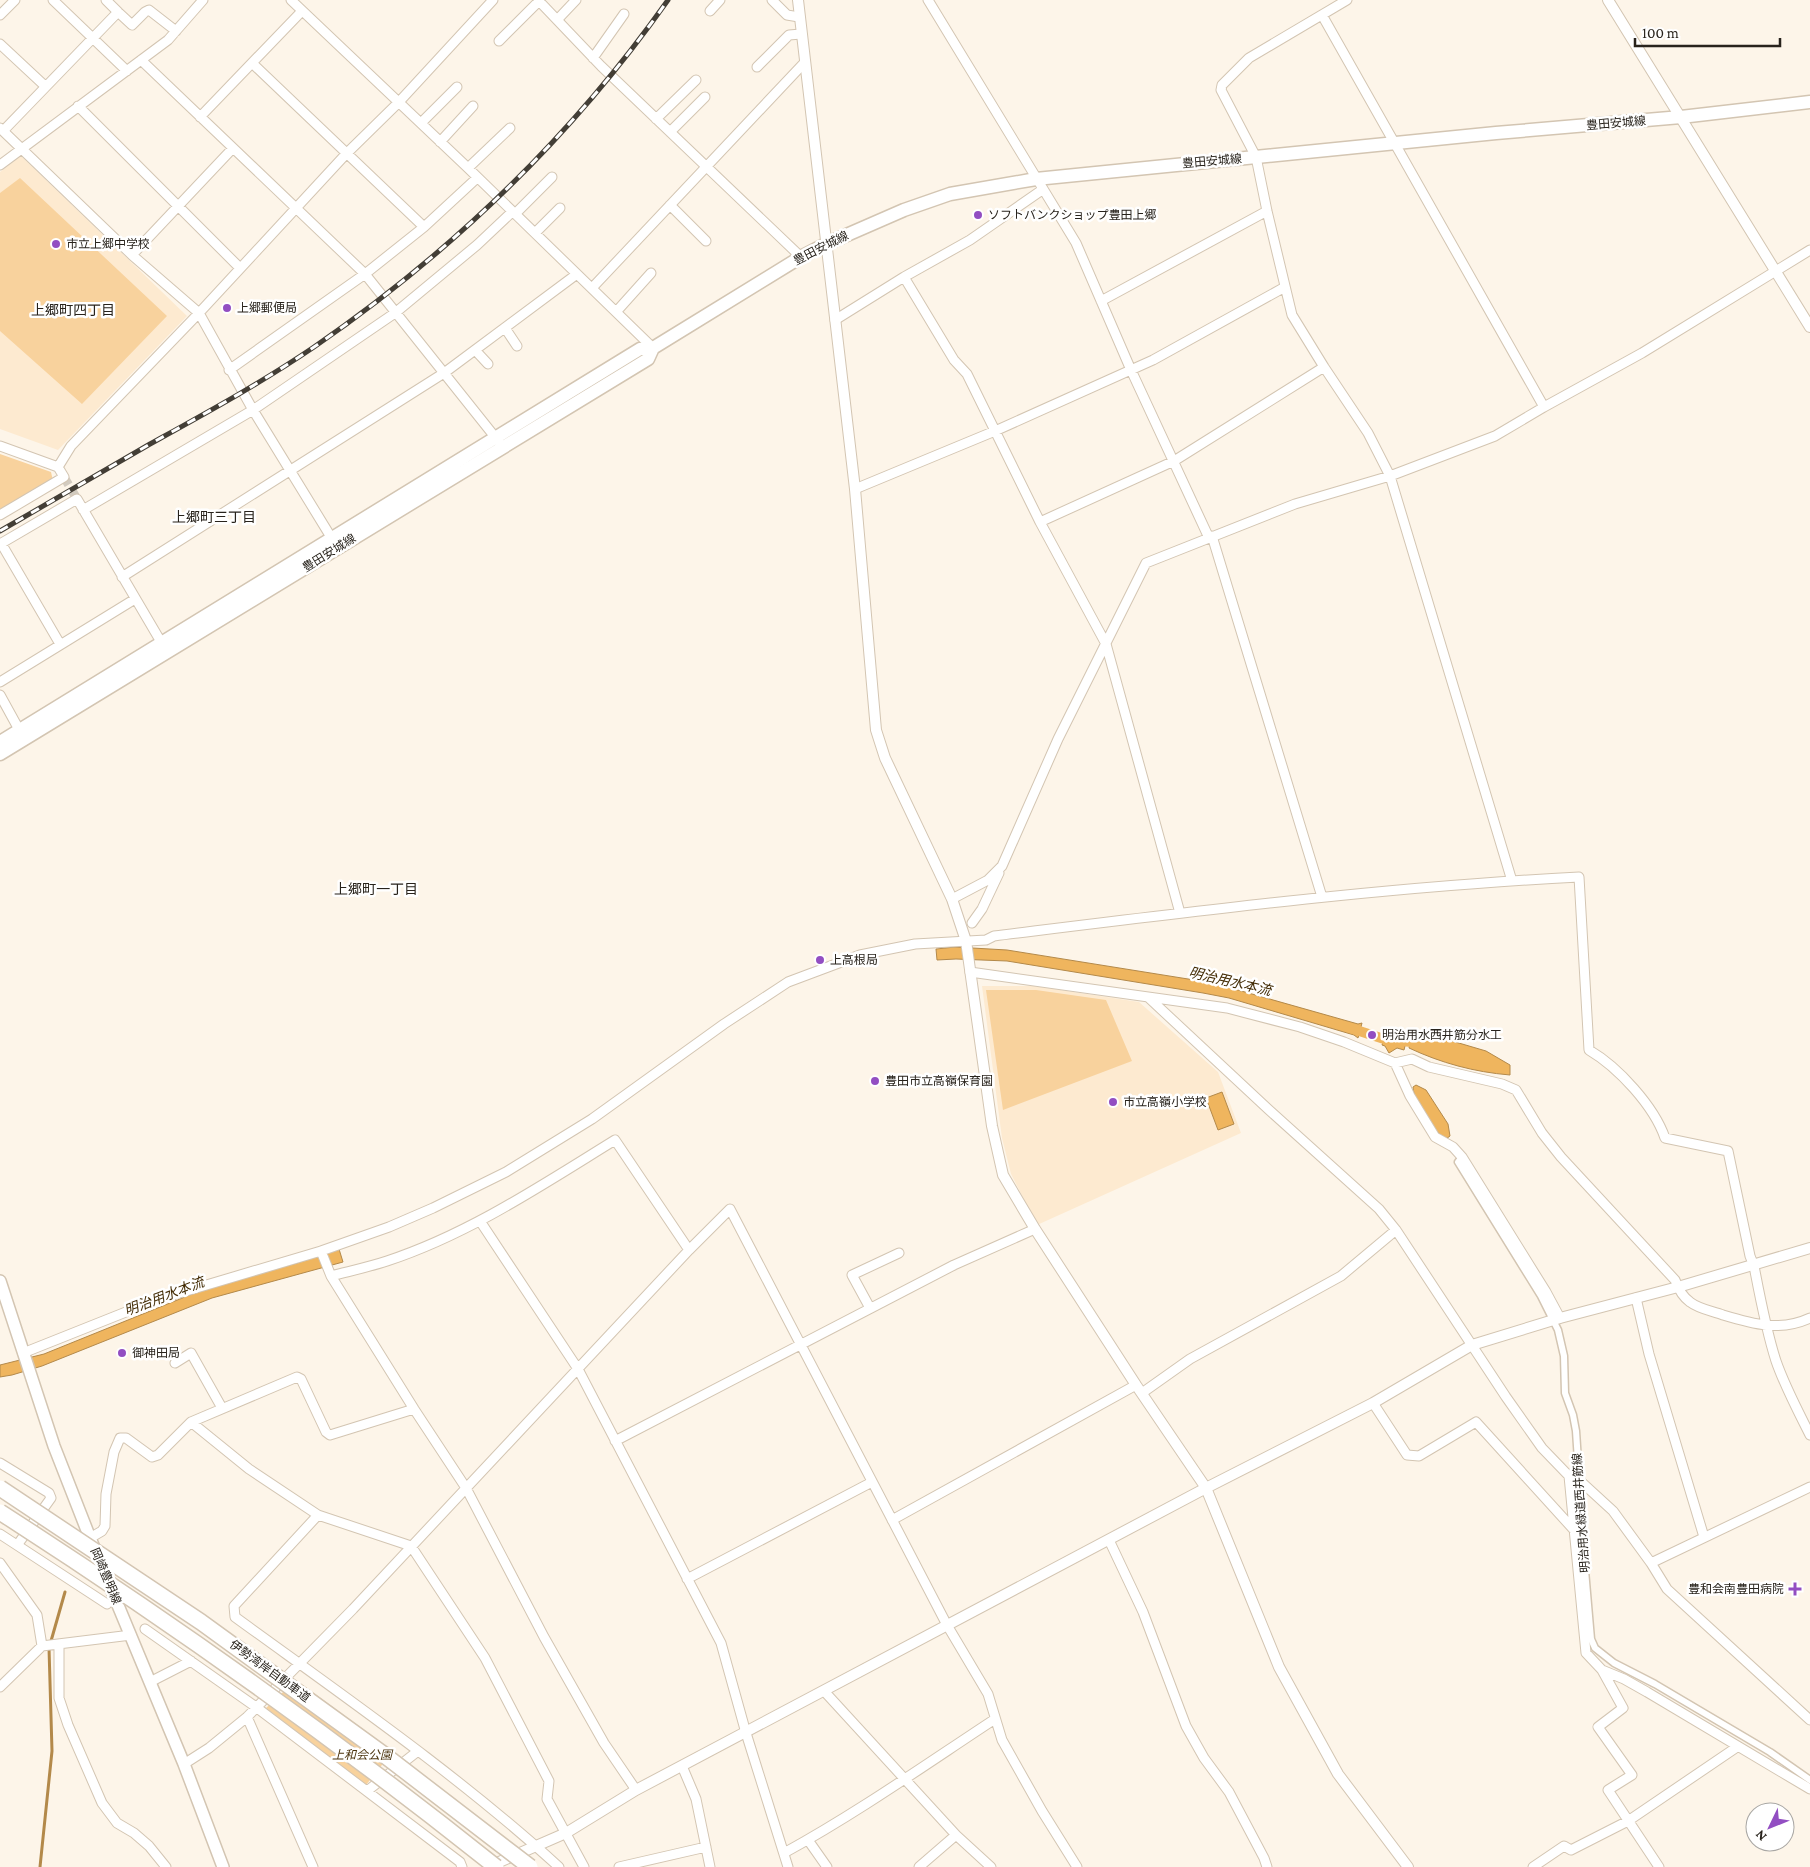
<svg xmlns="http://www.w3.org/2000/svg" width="1810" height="1867" font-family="'Crimson Pro','Noto Sans JP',serif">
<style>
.built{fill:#fdead0}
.green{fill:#f8d29d}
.water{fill:#efb55e;stroke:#b3894a}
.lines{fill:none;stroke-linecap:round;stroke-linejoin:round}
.stream{stroke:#b3894a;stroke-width:3}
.canal{stroke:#efb55e;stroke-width:10}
.minor-tunnel{stroke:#d2cbc0;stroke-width:9;stroke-dasharray:9 4.5;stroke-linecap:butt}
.pedestrian-casing{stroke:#d3c5b2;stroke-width:9}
.minor-casing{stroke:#d3c5b2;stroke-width:11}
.tertiary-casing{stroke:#d3c5b2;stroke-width:12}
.secondary-casing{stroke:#d3c5b2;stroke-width:14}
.primary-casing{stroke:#d3c5b2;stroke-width:15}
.pedestrian{stroke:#fff;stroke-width:6}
.minor{stroke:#fff;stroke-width:9}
.tertiary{stroke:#fff;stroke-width:10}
.secondary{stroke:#fff;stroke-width:11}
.primary{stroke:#fff;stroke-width:12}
.rail-casing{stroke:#433e36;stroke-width:5}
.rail{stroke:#fff;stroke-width:3;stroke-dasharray:9;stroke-linecap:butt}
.motorway-bridge-casing{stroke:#d3c5b2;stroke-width:18;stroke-linecap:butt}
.motorway-bridge{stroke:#fff;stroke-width:15}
.poi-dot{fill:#924ec2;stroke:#fff;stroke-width:2}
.labels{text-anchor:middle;stroke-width:5;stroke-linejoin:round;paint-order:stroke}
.street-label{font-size:12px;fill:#28231c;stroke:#fff}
.poi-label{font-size:12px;fill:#28231c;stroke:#fff;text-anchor:start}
.park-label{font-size:12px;font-style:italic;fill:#4c350f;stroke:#fff}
.neighbourhood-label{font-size:14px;fill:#28231c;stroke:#fff}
.water-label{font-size:14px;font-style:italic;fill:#432c05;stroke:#fff}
</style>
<rect width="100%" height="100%" fill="#fdf5e9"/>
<!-- built -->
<path class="built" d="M21,156L187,316L58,450L0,429V172Z
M982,986H1034L1139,1002L1218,1072L1241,1133L1037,1225L1011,1174L1002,1138Z"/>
<!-- green -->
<path class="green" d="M20,178L167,316L82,404L0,331V193Z
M0,454L51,472L53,481L0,509Z
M986,990H1036L1106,1000L1132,1061L1003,1110Z
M296,1680L393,1751L366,1785L266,1708Z"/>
<!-- water -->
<path class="water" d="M955,947L1007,950L1213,983L1358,1024L1362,1023L1358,1038L1354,1035L1229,998L1203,993L1007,961L956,959L937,960L936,949Z
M1387,1031L1407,1038L1404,1050L1397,1048L1389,1053L1385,1046L1382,1045Z
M1435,1036L1486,1051L1510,1065V1075C1474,1072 1441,1063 1409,1048L1411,1039Z
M1416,1085L1426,1090L1448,1124L1450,1136L1446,1139C1431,1130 1414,1104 1413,1087Z
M1222,1092L1234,1124L1218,1130L1206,1098Z
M339,1249L343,1262L212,1298L42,1366L12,1375L0,1377V1365L44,1354L212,1286L297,1263Z"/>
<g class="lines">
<!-- stream -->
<path class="stream" d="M40,1867L52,1751L49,1648L65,1592"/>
<!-- canal -->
<path class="canal" d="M1347,1027L1384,1039L1411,1042L1422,1045"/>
<!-- minor-tunnel -->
<path class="minor-tunnel" d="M64,477L77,499"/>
<!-- pedestrian casing -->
<g class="pedestrian-casing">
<path id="pedestrian" d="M1462,1157L1458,1162L1541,1296L1558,1330L1564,1356L1565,1393L1573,1415L1576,1431L1578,1461L1577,1478L1591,1639L1595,1648L1614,1663L1655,1684L1770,1752L1810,1780"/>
</g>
<!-- minor casing -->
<g class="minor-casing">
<path id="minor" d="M53,0L127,71
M291,0L468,168L653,348
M538,0L601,66L801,257
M772,0L787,15L799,17
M928,0L1076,243L1131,370L1209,538
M1347,0L1249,58L1222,85L1221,90L1256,157L1267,211L1292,315L1324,367L1368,433L1390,476L1512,881
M710,11L720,0
M118,12L132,25L145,12L149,10L176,31
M0,15L15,0
M1322,15L1544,407
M557,20L576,0
M499,41L540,0
M0,44L45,86
M593,58L624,14
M141,60L365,274L499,442
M252,63L424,227
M757,67L789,35L801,34
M78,106L240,268
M200,117L302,11
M656,119L696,80
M421,123L457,87
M0,128L132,255L199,313L253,410L334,542
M3,131L118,12L106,0
M670,132L705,97
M440,142L473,106
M0,165L168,40L203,0
M468,168L510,128
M670,205L706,241
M515,214L552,177
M535,233L560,208
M132,255L233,148
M904,277L954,360L967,374L1040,522L1106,644L1180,913
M592,288L805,62
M1101,301L1267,211
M616,312L651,273
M835,320L904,277L970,240L1042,190
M505,328L517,346
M475,350L488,364
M229,370L365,274L424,227L477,178
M0,446L58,467L64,477L0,515
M58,467L71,446L199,313L346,154L398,103L493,0
M855,489L995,431L1153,360L1285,287
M83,510L253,410L395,313L477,245L512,212
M1040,522L1174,461L1324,367
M1212,536L1322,897
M1,543L60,644
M0,544L77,499L164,647
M122,577L444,373L577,274
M0,682L135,599
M0,695L22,735
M952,899L988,880L1002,866L1058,739L1146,563L1295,504L1390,476L1495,436L1544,407L1642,353L1810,250
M972,923L982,909L999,873
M970,972L1227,1008L1300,1027L1344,1042L1395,1063L1412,1059L1429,1067L1502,1084L1516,1090L1542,1133L1561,1157L1675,1280C1678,1288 1683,1297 1690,1302C1699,1309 1712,1311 1723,1315C1753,1324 1780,1332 1810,1318
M1149,998L1268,1109L1379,1209L1396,1230L1506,1397L1542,1448L1569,1476L1577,1478L1613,1511L1651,1563L1667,1589L1810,1720
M1395,1063L1410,1096L1435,1137L1453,1147L1462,1157L1546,1292L1560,1318
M480,1221L578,1369L721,1643L746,1733L788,1867
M321,1251L331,1276L414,1409L466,1488L544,1637L604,1743L636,1790
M331,1276C350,1271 369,1267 387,1261C469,1234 542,1185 615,1140L689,1250
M1636,1298L1649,1354L1704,1537
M870,1308L852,1275L899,1253
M23,1353L156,1300L321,1251L389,1227L433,1208L506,1172L592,1119L724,1024L788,982L860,955L915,944L986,940L994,936C1189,912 1383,887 1579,877L1589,1050C1618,1067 1654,1106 1665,1138L1728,1151L1750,1256L1754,1266C1760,1297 1766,1330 1776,1361C1785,1387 1798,1411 1810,1435
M175,1363L191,1353L222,1408
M1142,1393L1190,1359L1341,1276L1396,1230
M1373,1403L1407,1455L1419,1456L1476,1422L1575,1531
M191,1422L249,1469L318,1515L411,1546L485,1658L549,1781L547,1799L584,1867
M615,1441L954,1265L1035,1229
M0,1463L49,1493L51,1498L18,1544
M1569,1476L1586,1653L1602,1670L1623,1708L1598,1727L1632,1775L1608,1790L1659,1867
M318,1515L234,1606L235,1617C345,1697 458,1775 559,1867
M892,1520L1136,1385
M0,1534L107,1604
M90,1538L102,1531L105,1526L106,1494L114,1452L120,1438H126L152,1457L158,1455L191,1422L297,1377L301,1379L326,1432L330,1435L414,1409
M1109,1540L1143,1612L1186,1726L1204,1758L1229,1792L1264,1858L1267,1867
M0,1563L37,1615L42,1646
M1651,1563L1810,1487
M687,1579L872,1482
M145,1629L256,1707L460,1862L462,1867
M59,1645V1698L68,1725L102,1803L117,1823L134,1833L149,1846L166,1867
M1602,1670L1624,1679L1647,1692L1810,1789
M150,1682L191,1661
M0,1687L42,1646L131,1635
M824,1691L956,1835L991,1867
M247,1717L313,1867
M184,1764L209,1748L247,1717L353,1609L689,1250L730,1209L947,1625L988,1694L1002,1740L1042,1811L1077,1867
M682,1766L696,1799L710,1867
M367,1791L418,1751
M808,1840L827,1867
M784,1853C857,1813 925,1765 995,1719
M619,1867L706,1847
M919,1867L956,1835
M1533,1867L1564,1846L1571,1850L1628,1821L1737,1747"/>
</g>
<!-- tertiary casing -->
<g class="tertiary-casing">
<path id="tertiary" d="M798,0L855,489L876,730L885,758L952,899L966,941L992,1126L1003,1175L1035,1229L1136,1385L1206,1488L1279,1667L1338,1774L1408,1867
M1608,0L1810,327
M490,1866L566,1833L636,1790L1206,1488L1373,1403L1472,1345L1560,1318L1678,1287L1810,1248"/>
</g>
<!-- secondary casing -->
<g class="secondary-casing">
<path id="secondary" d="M0,1281L54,1446L90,1538L184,1764L223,1867"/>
</g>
<!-- primary casing -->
<g class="primary-casing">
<path id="primary" d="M0,742L640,349L653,348L801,257L826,244L904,210L950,194L1036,179L1496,133L1681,117L1810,102
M0,754L648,359L653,348"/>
</g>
<!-- pedestrian -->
<use href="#pedestrian" class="pedestrian"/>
<!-- minor -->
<use href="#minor" class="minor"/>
<!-- tertiary -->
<use href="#tertiary" class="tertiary"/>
<!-- secondary -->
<use href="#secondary" class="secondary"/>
<!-- primary -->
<use href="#primary" class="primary"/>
<!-- rail casing -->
<g class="rail-casing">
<path id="rail" d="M0,531C50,502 100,473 150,444C206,413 261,383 314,347C452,252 572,136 668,0"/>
</g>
<!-- rail -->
<use href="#rail" class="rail"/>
<!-- motorway-bridge casing -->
<g class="motorway-bridge-casing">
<path id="motorway-bridge" d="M0,1488L201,1622L383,1754L530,1867
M0,1512C171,1622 337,1740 496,1867"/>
</g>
<!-- motorway-bridge -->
<use href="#motorway-bridge" class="motorway-bridge"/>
</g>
<!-- markers -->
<g class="poi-dot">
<circle cx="978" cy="215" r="5"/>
<circle cx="56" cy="244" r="5"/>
<circle cx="227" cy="308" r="5"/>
<circle cx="820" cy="960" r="5"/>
<circle cx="1372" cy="1035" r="5"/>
<circle cx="875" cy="1081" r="5"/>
<circle cx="1113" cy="1102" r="5"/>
<circle cx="122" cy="1353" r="5"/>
<path d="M1792.5 1581.5h5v5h5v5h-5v5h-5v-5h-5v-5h5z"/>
</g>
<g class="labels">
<!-- street labels -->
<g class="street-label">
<text transform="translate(1616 123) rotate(-5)" y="4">豊田安城線</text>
<text transform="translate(1212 161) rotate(-5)" y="4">豊田安城線</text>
<text transform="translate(821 248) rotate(-27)" y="4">豊田安城線</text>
<text transform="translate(329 553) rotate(-32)" y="4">豊田安城線</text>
<text transform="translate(1581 1513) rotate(-94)" y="4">明治用水緑道西井筋線</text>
<text transform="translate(106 1576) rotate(67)" y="4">岡崎豊明線</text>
<text transform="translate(270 1671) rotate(36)" y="4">伊勢湾岸自動車道</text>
</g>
<!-- poi labels -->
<g class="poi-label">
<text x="988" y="219">ソフトバンクショップ豊田上郷</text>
<text x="66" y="248">市立上郷中学校</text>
<text x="237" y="312">上郷郵便局</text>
<text x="830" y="964">上高根局</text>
<text x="1382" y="1039">明治用水西井筋分水工</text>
<text x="885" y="1085">豊田市立高嶺保育園</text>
<text x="1123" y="1106">市立高嶺小学校</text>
<text x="132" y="1357">御神田局</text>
<text x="1784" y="1593" text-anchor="end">豊和会南豊田病院</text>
</g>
<!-- park labels -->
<g class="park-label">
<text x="362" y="1759">上和会公園</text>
</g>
<!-- neighbourhood labels -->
<g class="neighbourhood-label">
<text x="73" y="315">上郷町四丁目</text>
<text x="214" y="522">上郷町三丁目</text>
<text x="376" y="894">上郷町一丁目</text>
</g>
<!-- water labels -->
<g class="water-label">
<text transform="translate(1230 981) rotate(13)" y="5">明治用水本流</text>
<text transform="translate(164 1296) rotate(-21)" y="5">明治用水本流</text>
</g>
</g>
<!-- north arrow -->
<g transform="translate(1770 1827) rotate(227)"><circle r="24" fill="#ffffff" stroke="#a9a7a4"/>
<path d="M0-4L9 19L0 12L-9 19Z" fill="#924ec2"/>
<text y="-8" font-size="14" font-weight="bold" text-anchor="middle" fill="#28231c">N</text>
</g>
<!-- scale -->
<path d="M1635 38v8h145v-8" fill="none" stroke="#28231c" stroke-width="2.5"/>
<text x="1642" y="38" font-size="15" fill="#28231c" stroke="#ffffff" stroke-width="4" paint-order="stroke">100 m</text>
</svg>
